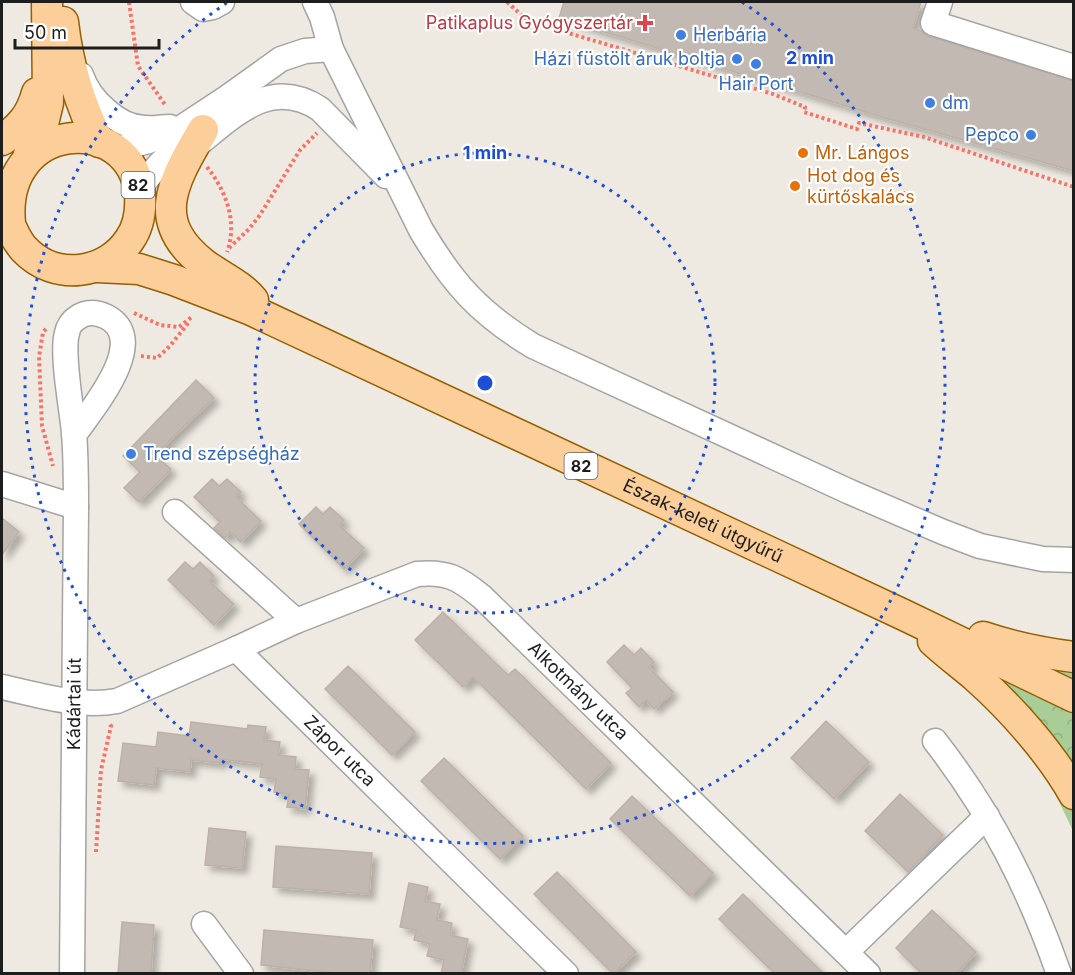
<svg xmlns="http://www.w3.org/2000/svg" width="1075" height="975" font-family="Inter,sans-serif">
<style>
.forest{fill:url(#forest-crowns)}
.building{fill:#c2b9b2;stroke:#bfb0a5;stroke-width:1.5;filter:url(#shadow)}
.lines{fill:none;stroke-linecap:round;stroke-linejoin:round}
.minor-casing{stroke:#a4a4a4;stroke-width:27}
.major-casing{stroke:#955f00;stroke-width:33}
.path{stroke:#f97268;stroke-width:4;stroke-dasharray:3 3;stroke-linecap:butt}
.minor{stroke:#fff;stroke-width:24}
.major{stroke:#fbce9a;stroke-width:30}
.ring{fill:none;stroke:#1d4ed8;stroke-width:3;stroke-dasharray:3 6}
.health-dot{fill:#e0444e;stroke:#fff;stroke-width:2}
.shop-dot{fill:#3f7fe0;stroke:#fff;stroke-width:2}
.food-dot{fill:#e8710a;stroke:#fff;stroke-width:2}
.labels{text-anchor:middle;stroke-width:4.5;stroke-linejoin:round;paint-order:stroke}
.shield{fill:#fff;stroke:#616161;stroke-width:1.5}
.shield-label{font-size:16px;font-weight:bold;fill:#1d1d1d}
.health-label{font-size:18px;fill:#be3a42;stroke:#fff;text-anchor:end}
.shop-label{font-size:18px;fill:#366cbe;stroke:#fff;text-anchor:start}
.food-label{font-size:18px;fill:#c56008;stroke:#fff;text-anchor:start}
.street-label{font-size:18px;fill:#1d1d1d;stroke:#fff}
.centre{fill:#1d4ed8;stroke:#fff;stroke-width:3}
.ring-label{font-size:18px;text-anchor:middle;font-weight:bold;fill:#1d4ed8;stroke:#fff;stroke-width:4.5;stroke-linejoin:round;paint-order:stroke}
</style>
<defs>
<pattern id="forest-crowns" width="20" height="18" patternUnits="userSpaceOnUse" patternTransform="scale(1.5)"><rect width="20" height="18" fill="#a8cd97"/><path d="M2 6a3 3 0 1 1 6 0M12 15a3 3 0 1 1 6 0" fill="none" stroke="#90b082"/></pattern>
<filter id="shadow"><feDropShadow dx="5.5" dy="5.5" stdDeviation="3" flood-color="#0004"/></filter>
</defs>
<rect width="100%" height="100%" fill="#eeeae2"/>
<!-- forest -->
<path class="forest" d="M964,648L1073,649V831L1035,751Z"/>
<!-- building -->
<path class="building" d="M564,2H921L913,28L921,31L928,36L1074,81V171L885,118L559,18Z
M196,380L214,398L174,436L156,456L171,469L139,502L124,488L140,472L123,456Z
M212,479L219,486L227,479L241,492L236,497L261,521L241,542L230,532L225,538L214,528L220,522L194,497Z
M316,507L323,514L330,507L344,520L339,525L364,548L344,569L299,524Z
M2,518L19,532L2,555Z
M185,562L193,569L200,562L214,576L209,581L234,604L214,625L168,580Z
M443,612L508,675L515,669L611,763L586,789L473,677L463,687L415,640Z
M624,645L634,655L641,648L654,662L649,667L673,692L654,709L646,700L639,707L626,693L632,688L607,662Z
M348,666L415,732L392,755L325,689Z
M826,721L869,762L834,799L791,758Z
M191,722L247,729L248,725L266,727L264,740L280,742L278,755L296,757L295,769L309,770L305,809L287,807L289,794L274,792L276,779L260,777L262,764L221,759V763L191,760L190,772L156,768L154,785L118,781L123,743L156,747L158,732L189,736Z
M444,758L523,836L500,859L421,781Z
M900,794L943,835L908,872L865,831Z
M632,796L713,873L690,896L610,819Z
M209,828L246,832L242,868L205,865Z
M276,846L372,853L369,894L273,887Z
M557,872L636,952L613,974L534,894Z
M409,883L428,887L425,901L440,904L437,920L452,923L450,935L468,939L461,974H441L444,960L427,956L430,944L414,940L416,930L400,927Z
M743,894L824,974H775L719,919Z
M932,910L976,952L956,974H922L896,948Z
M122,922L154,925L151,974H118Z
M264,930L373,940L370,974H345L261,965Z"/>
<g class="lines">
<!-- minor casing -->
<g class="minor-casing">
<g id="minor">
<path d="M193,2L203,9L213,7L222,2"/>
<path d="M315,2L322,17L331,49L421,230C453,284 479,313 533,346L850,492L943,532L980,546L1043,559L1074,560"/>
<path d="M940,2L933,23L1074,67"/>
<path d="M81,75C89,99 118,128 145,128C153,129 161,127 170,127"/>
<path d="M193,148C232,118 269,75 320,109L386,176"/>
<path d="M113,150L149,141L181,128L228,97L281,59L305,51L331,49"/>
<path d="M139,189C156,166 175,146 200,132"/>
<path d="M2,484L76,507"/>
<path d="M175,512L296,621"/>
<path id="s1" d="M236,649L296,621L417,574C447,571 459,578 482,597L868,974"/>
<path id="s2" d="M2,687C39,695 79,708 117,701L236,649L566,974"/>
<path d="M935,741C991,813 1029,888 1059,974"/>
<path d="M204,924L241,974"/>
<path d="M846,952L987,816"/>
<path id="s3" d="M72,974L76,507C76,482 76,457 74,433C72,409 61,354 67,333C68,327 72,321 77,318C86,311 97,312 107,317C151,341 91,410 74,435"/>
</g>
</g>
<!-- major casing -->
<g class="major-casing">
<g id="major">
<path d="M63,22C68,66 79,103 99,142"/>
<path d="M203,130C175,179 147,220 204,264C220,276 241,285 253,300"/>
<path d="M2,140C21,127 31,115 37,93"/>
<path d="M29,154L43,124L48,103L47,2"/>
<path d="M2,204C8,219 13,237 24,249C55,282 107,275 130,239C139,226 141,210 140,195C131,110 0,120 10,223"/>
<path id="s4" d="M97,267L139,269L174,280L249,309L904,615L1074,697"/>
<path d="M983,637C1013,647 1042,653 1074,657"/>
<path d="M933,641C947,654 962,665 976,677C1012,709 1050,752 1074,794"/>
</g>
</g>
<!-- path -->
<path class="path" d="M129,2L138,66L166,106
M507,2L528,21L773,94L805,107L804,112L857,129L859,123L924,137L1074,187
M207,167C226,191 238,222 227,252
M229,248L249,229L260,215L300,150L317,133
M134,313L160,325L179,327L193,316
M46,329L43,332L39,357L42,426L53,466
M141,356L157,358L170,346L189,322
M96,852L101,770L111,726L109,722"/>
<!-- minor -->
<use href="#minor" class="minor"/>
<!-- major -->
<use href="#major" class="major"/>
</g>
<!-- distance rings -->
<g class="ring">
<circle cx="485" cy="383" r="230"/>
<path d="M742 2A460 460 0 1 1 228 2"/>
</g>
<!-- markers -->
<path class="health-dot" d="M642 14h6v6h6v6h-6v6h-6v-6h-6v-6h6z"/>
<g class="shop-dot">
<circle cx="681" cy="35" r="6"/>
<circle cx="737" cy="59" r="6"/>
<circle cx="756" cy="64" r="6"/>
<circle cx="930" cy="103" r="6"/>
<circle cx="1031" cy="135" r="6"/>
<circle cx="131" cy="454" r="6"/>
</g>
<g class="food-dot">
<circle cx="803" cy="153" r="6"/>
<circle cx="795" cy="186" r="6"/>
</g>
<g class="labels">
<!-- shield labels -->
<g class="shield">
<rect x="121.5" y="172" width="33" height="26" rx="4.5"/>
<rect x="564.5" y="453" width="33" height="26" rx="4.5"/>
</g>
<g class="shield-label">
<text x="138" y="191">82</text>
<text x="581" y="472">82</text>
</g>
<!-- health labels -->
<g class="health-label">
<text x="633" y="29">Patikaplus Gyógyszertár</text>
</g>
<!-- shop labels -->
<g class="shop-label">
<text x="693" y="41">Herbária</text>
<text x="725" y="65" text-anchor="end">Házi füstölt áruk boltja</text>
<text x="756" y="90" text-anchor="middle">Hair Port</text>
<text x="942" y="109">dm</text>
<text x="1019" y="141" text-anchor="end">Pepco</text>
<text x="143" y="460">Trend szépségház</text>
</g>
<!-- food labels -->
<g class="food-label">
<text x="815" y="159">Mr. Lángos</text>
<text x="807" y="182">Hot dog és<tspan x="807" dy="21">kürtőskalács</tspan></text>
</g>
<!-- street labels -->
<g class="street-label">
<text dy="6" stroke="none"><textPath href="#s4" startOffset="660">Észak-keleti útgyűrű</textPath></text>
<text dy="6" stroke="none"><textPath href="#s1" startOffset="402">Alkotmány utca</textPath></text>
<text dy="6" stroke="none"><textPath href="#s3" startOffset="270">Kádártai út</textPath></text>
<text dy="6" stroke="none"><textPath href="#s2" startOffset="392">Zápor utca</textPath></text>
</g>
</g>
<circle cx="485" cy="383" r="9" class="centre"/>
<g class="ring-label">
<text x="810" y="64">2 min</text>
<text x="485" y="159">1 min</text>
</g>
<!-- border -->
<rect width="1075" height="975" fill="none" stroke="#1d1d1d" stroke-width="6"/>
<!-- scale -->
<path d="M15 39v9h144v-9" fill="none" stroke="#1d1d1d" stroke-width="3"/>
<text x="24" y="39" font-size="18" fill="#1d1d1d" stroke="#ffffff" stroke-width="4.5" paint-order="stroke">50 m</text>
</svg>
